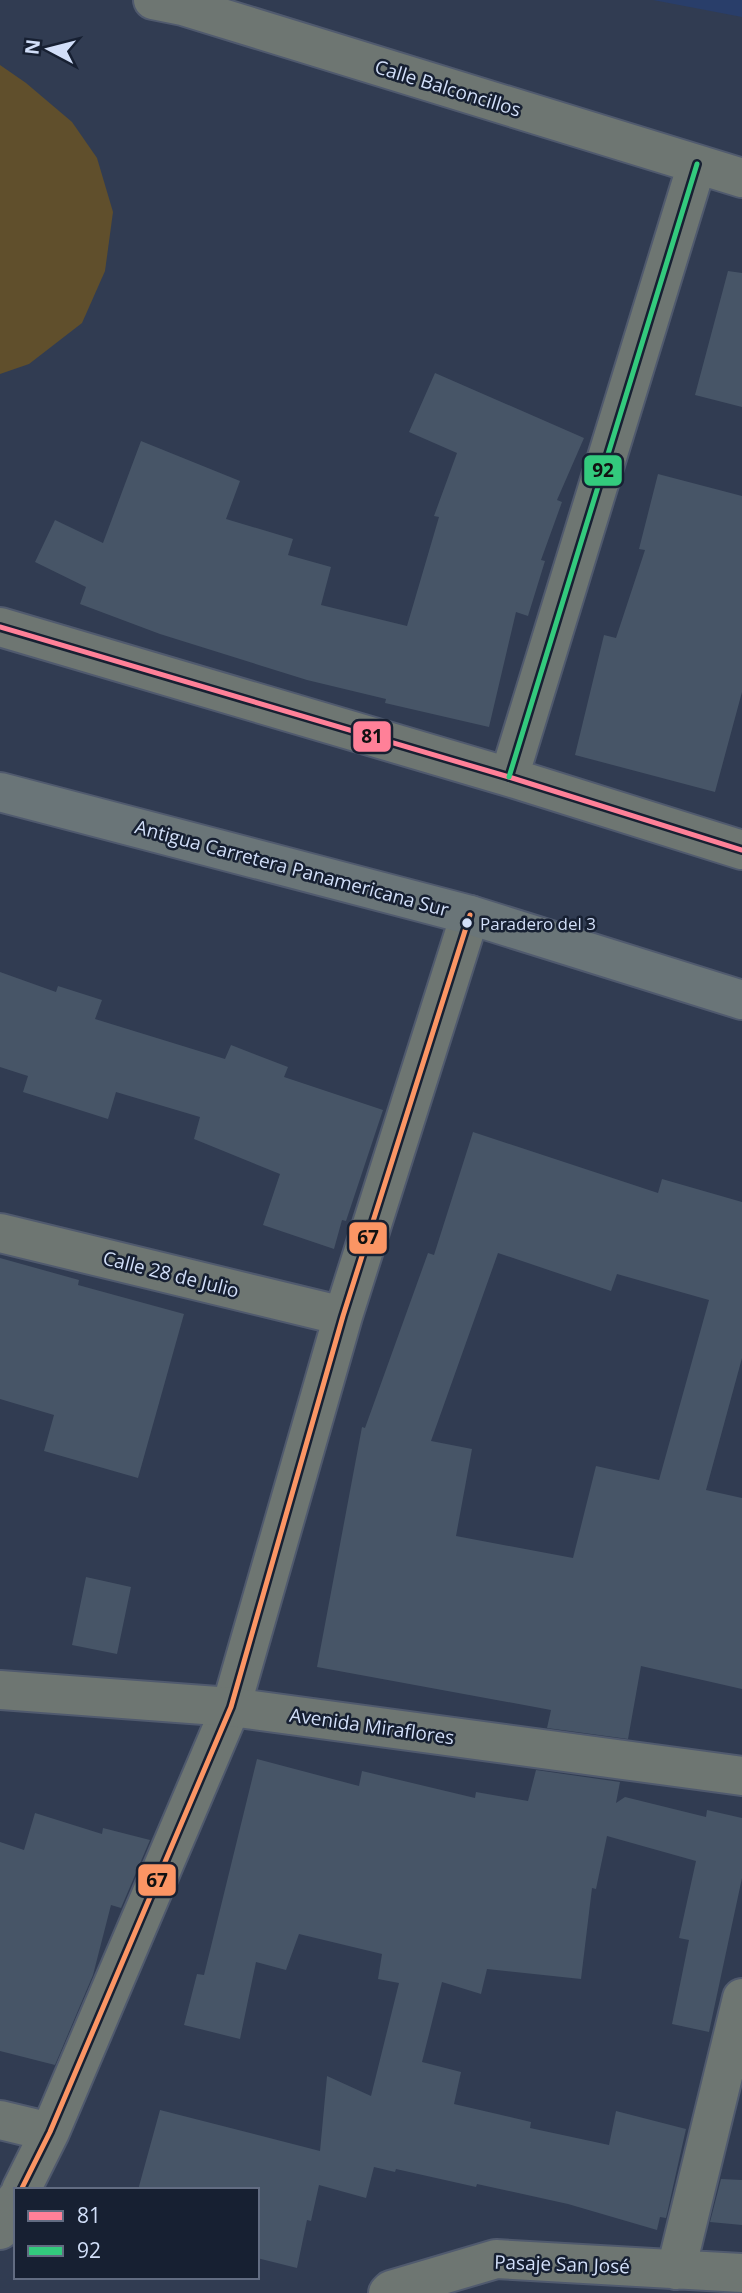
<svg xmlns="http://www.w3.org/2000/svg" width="742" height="2293" font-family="'Open Sans',sans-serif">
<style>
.built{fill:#293e6a}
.grass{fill:#604f2c}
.building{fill:#475567;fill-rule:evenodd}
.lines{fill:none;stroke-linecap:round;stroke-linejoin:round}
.minor-casing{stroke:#505a6e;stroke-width:42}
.tertiary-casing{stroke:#505a6e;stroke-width:42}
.trunk-casing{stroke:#505a6e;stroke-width:42}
.minor{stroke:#6e7672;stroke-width:38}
.tertiary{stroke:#6e7672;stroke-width:38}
.trunk{stroke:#6a7578;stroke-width:38}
.bus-1-casing{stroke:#172032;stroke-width:10}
.bus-2-casing{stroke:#172032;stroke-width:10}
.bus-3-casing{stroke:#172032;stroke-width:10}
.bus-1{stroke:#ff8098;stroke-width:5}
.bus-2{stroke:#33ca7d;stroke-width:5}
.bus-3{stroke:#fb9564;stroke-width:5}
.bus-dot{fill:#d2dff9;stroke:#172032;stroke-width:2.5}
.labels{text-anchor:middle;stroke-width:5;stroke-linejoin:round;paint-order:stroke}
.bus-label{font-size:17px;fill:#d2dff9;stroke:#172032;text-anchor:start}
.street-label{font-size:19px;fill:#d2dff9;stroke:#172032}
.line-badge{stroke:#172032;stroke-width:2.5}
.pale-badge-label{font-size:19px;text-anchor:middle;font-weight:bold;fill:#111}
</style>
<rect width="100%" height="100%" fill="#313c52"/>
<!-- built -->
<path class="built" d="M653,0H742V17Z"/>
<!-- grass -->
<path class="grass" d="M0,65L26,83L72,122L97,158L113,212L105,271L82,323L29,364L0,374Z"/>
<!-- building -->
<path class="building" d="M728,271L742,273V407L695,395Z
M435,373L584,438L557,500L562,502L541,560L545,561L528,616L516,612L489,727L385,703L386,699L307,680L160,634L80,604L86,587L35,562L55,520L103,543L141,441L240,481L226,519L293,539L288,555L331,567L321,605L407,626L439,517L434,516L457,453L409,432Z
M658,474L742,496V692L715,792L575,755L604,635L616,638L645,550L639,549Z
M0,972L56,992L58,986L102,1000L95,1019L225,1059L231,1045L288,1067L284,1077L383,1110L346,1221L342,1220L334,1249L263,1225L280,1174L194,1139L200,1117L116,1092L108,1119L23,1092L28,1076L0,1067Z
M473,1132L658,1193L662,1179L742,1202V1358L706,1490L742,1498V1689L641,1666L628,1739L547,1728L551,1710L317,1667L362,1427L365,1428L428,1253L434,1255ZM498,1253L611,1291L617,1274L709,1300L659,1480L596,1466L573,1558L456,1536L472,1449L431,1441Z
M0,1258L79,1280L78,1285L184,1314L138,1478L44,1451L54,1415L0,1399Z
M86,1577L131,1587L117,1654L72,1645Z
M257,1759L359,1786L362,1771L475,1798L476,1792L528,1801L536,1770L620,1782L616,1803L625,1797L706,1817L707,1810L742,1818V1878L709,2032L672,2024L689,1940L679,1938L696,1861L607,1836L596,1889L592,1888L581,1979L487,1969L481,1994L442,1982L422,2062L461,2072L454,2104L531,2122L530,2128L609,2145L616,2111L686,2129L666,2218L660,2217L657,2230L568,2204L477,2184L476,2187L396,2169L395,2172L374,2167L366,2198L319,2185L311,2221L307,2220L297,2268L257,2258V2190H138L160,2110L320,2151L327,2076L371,2096L399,1983L378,1979L382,1954L299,1934L286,1970L256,1962L240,2039L184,2025L197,1974L204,1975Z
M35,1813L102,1834L103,1828L150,1840L121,1908L111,1905L93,1975L55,2065L0,2051V1842L24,1850Z
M721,2179L742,2180V2225L710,2222Z"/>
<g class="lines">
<!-- minor casing -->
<g class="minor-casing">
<path id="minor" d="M153,0L183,6L742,178
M0,627L509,777L742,850
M509,777L697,164
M0,1233L343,1316
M0,2120L50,2132
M21,2190L50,2132L231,1707L343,1316L470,915
M0,2230L16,2199
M676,2270L742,1998
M388,2293L391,2290L496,2259L742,2273"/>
</g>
<!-- tertiary casing -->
<g class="tertiary-casing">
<path id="tertiary" d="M0,1690L231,1707L742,1776"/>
</g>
<!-- trunk casing -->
<g class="trunk-casing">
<path id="trunk" d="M0,792L470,915L742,1000"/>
</g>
<!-- minor -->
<use href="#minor" class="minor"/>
<!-- tertiary -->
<use href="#tertiary" class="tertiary"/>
<!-- trunk -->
<use href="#trunk" class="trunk"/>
<!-- bus-1 casing -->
<g class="bus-1-casing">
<path id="bus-1" d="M0,627L509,777L742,850"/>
</g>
<!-- bus-2 casing -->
<g class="bus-2-casing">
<path id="bus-2" d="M509,777L697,164"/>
</g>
<!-- bus-3 casing -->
<g class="bus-3-casing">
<path id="bus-3" d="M21,2190L50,2132L231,1707L343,1316L470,915"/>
</g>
<!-- bus-1 -->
<use href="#bus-1" class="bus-1"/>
<!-- bus-2 -->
<use href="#bus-2" class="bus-2"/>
<!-- bus-3 -->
<use href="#bus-3" class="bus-3"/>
</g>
<!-- markers -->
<circle class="bus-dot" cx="467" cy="923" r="6"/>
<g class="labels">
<!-- bus labels -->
<g class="bus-label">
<text x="480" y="930">Paradero del 3</text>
</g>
<!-- street labels -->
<g class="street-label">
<text transform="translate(448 88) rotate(17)" y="7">Calle Balconcillos</text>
<text transform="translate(292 868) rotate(15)" y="7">Antigua Carretera Panamericana Sur</text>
<text transform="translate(171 1274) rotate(14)" y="7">Calle 28 de Julio</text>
<text transform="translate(372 1726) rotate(8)" y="7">Avenida Miraflores</text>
<text transform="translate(562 2264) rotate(2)" y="7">Pasaje San José</text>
</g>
</g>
<g class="line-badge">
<rect x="583" y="454" width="40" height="33" rx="7" fill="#33ca7d"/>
<rect x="352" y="720" width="40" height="33" rx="7" fill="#ff8098"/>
<rect x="348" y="1221" width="40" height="34" rx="7" fill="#fb9564"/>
<rect x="137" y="1863" width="40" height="34" rx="7" fill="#fb9564"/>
</g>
<g class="pale-badge-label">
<text x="603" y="477">92</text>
<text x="372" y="743">81</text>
<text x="368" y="1244">67</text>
<text x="157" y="1887">67</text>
</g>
<!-- legend -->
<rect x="14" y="2188" width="245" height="91" fill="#172032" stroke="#626c82" stroke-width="2"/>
<rect x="28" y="2211" width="35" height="10" fill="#ff8098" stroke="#626c82" stroke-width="2"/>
<text x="77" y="2223" font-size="21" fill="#d2dff9">81</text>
<rect x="28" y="2246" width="35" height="10" fill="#33ca7d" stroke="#626c82" stroke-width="2"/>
<text x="77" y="2258" font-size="21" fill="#d2dff9">92</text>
<!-- north arrow -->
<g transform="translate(49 49) rotate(277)" stroke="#172032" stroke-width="5" paint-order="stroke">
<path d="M0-5L12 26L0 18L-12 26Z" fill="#d2dff9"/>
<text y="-10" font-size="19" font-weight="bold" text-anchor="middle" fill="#d2dff9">N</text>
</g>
</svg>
